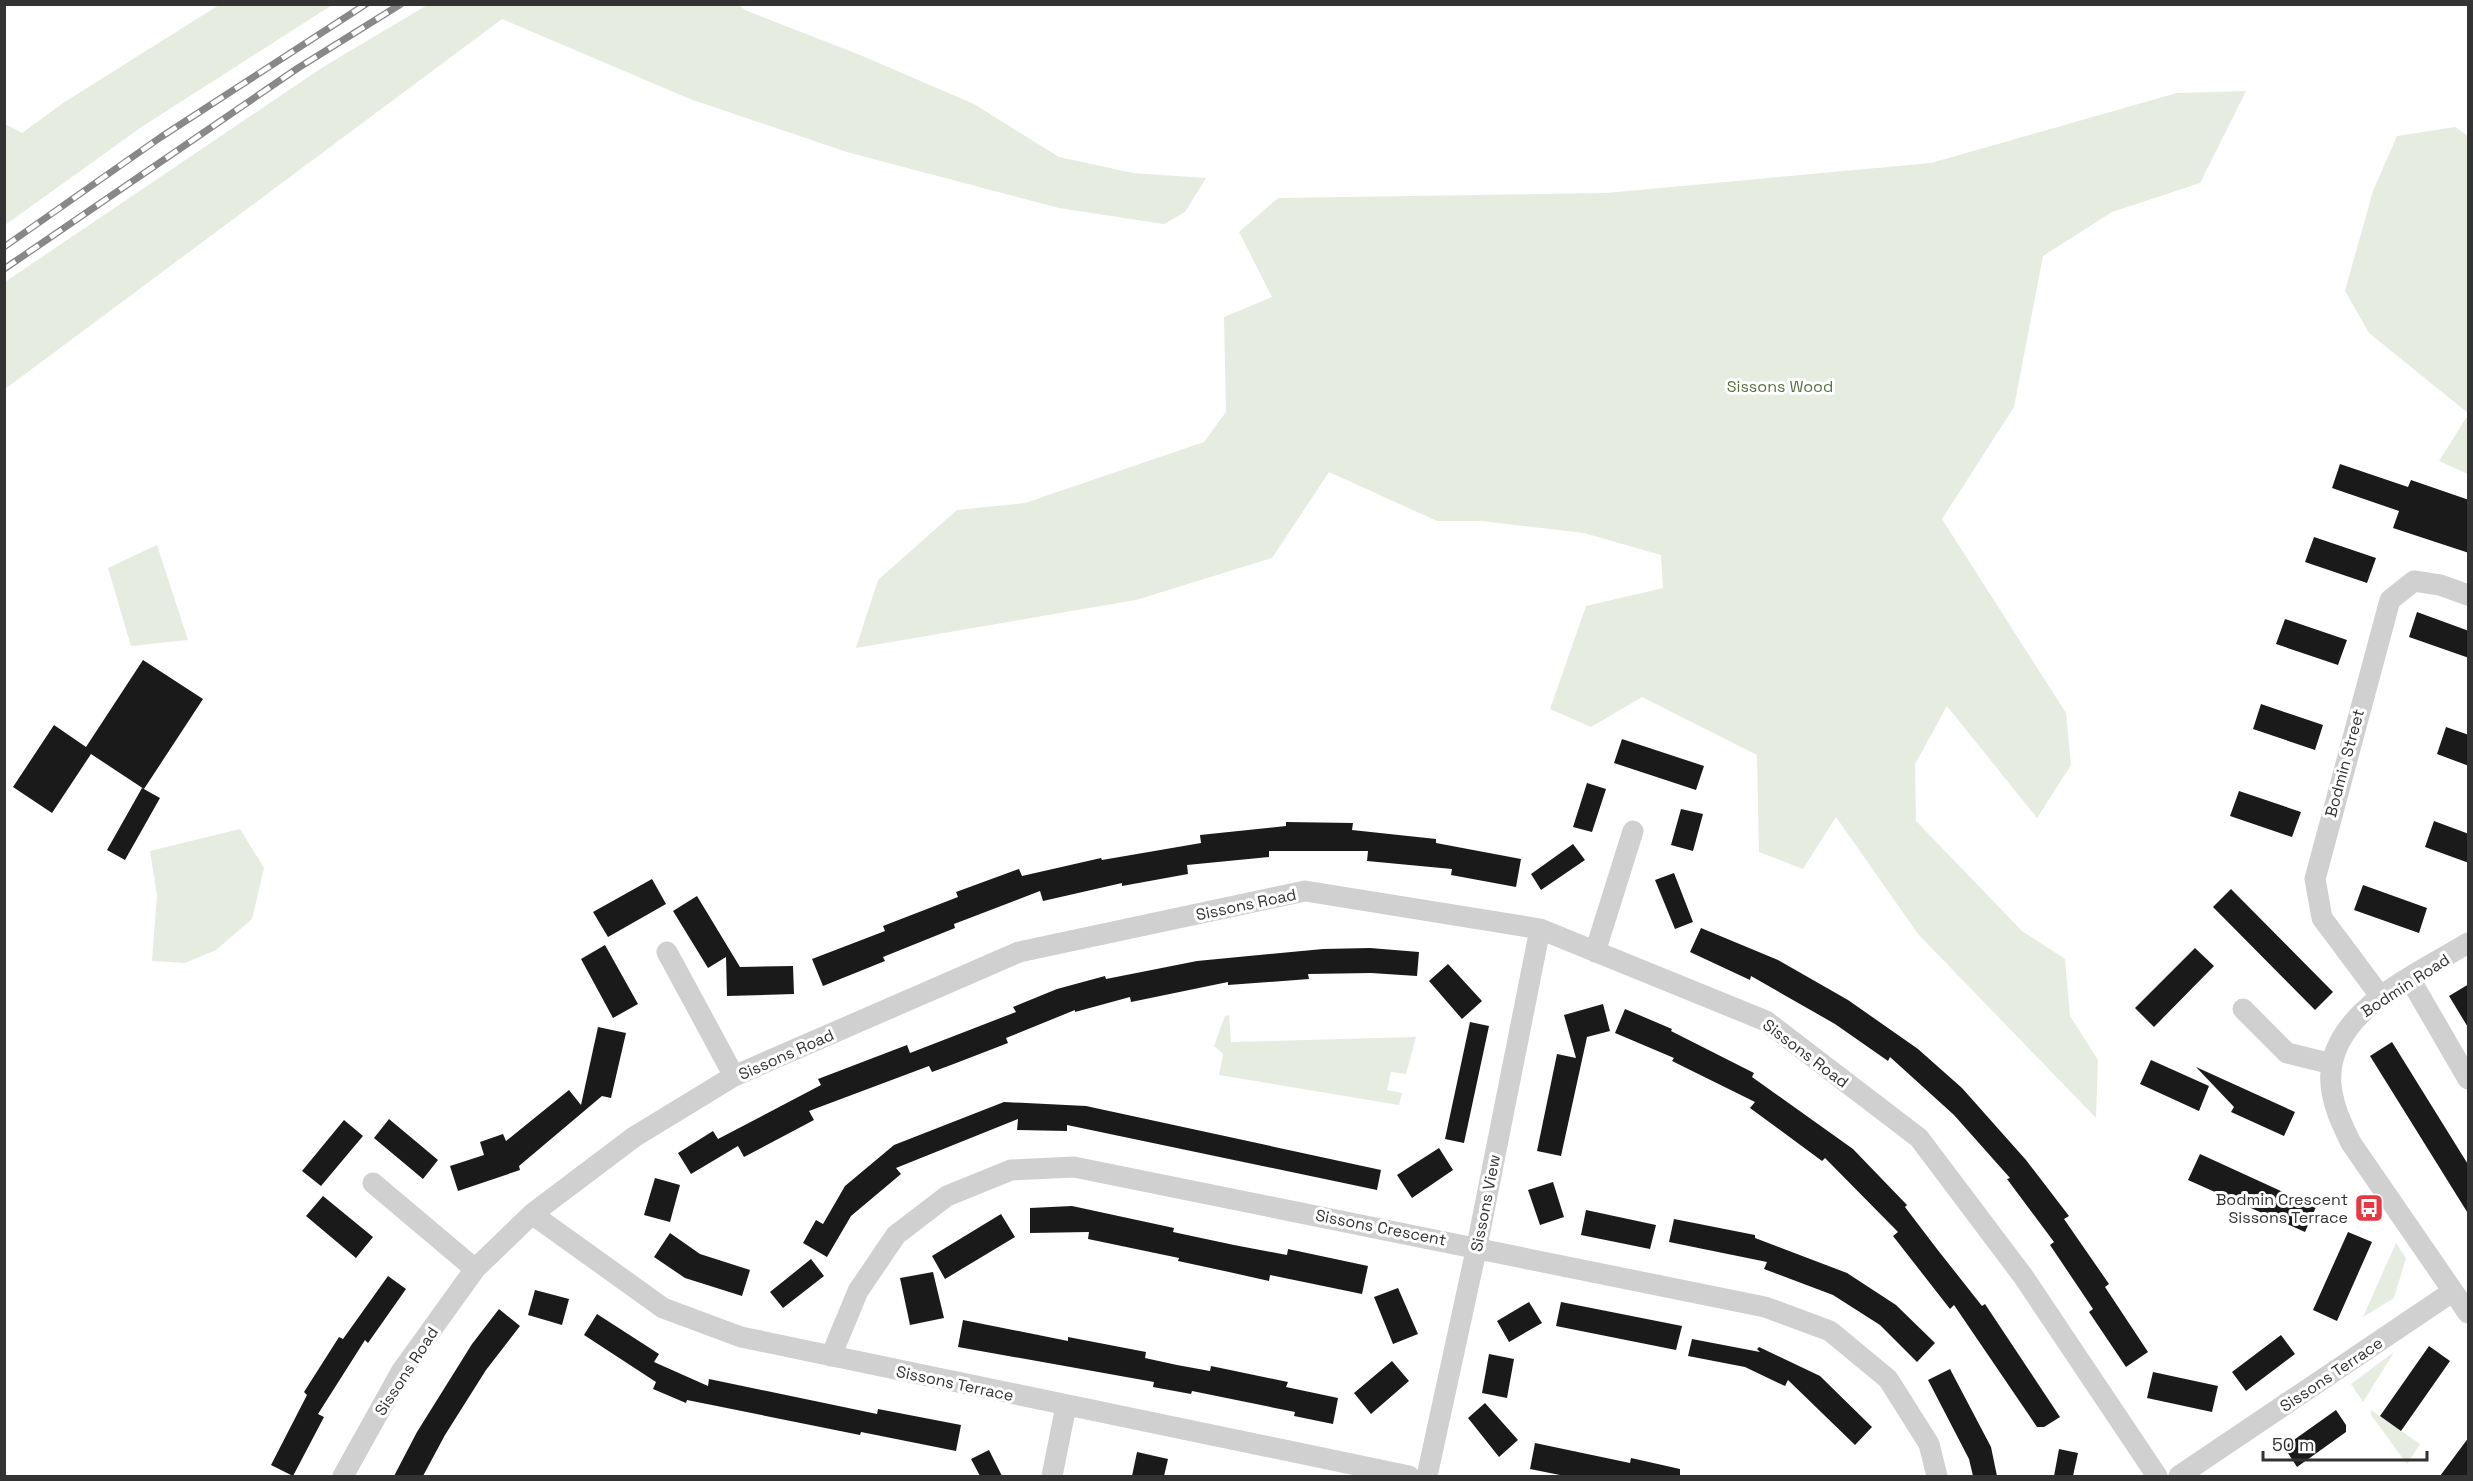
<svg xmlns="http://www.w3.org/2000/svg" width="2473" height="1481" font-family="'Space Grotesk',sans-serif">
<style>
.green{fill:#e6ecdf}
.building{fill:#1a1a1a}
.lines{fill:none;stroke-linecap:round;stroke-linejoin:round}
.minor{stroke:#d0d0d0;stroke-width:21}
.rail-casing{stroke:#888;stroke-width:7}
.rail{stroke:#fff;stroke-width:4.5;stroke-dasharray:14;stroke-linecap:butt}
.labels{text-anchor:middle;stroke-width:6;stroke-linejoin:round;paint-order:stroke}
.park-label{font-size:16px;fill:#56703f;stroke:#fff}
.street-label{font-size:16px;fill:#333;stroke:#fff}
.poi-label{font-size:16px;fill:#333;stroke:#fff;text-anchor:end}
</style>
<rect width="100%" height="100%" fill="#fff"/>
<!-- green -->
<path class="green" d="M429,4L739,5L745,10L860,55L974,104L1059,157L1133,173L1206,178L1185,212L1164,224L1059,208L847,152L690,99L502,19L5,389V282L323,67Z
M219,5H332L143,126L5,225V124L22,133L63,103Z
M2246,91L2200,183L2112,212L2043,256L2014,407L1942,519L2066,713L2071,765L2037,818L1947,706L1915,764L1916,821L2022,931L2065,959L2070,1016L2098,1060L2096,1118L1918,934L1836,817L1803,869L1759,852L1757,755L1642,697L1591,727L1550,709L1586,606L1663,588L1661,555L1584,533L1482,521H1437L1329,472L1272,558L1136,600L856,648L878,580L957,510L1025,503L1204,442L1226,412L1224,317L1272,297L1239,232L1278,198L1606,193L1931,163L2177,93Z
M2455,127L2468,136V413L2369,333L2345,291L2373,191L2397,136Z
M2468,415V474L2439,461Z
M157,545L188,640L131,646L108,568Z
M240,829L264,868L252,919L216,950L185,963L152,961L157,895L150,851Z
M1229,1015L1231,1042L1416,1037L1406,1074L1391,1072L1387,1090L1402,1093L1399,1105L1219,1075L1223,1054L1214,1046L1225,1016Z
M2396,1243L2406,1258L2394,1298L2363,1317Z
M2394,1352L2363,1402L2351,1384Z
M2371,1410L2420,1444L2407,1464L2371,1415Z"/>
<!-- building -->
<path class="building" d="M2340,464L2408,487L2411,480L2469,500V553L2393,528L2399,511L2332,488Z
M2314,537L2376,558L2367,583L2305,562Z
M2417,612L2469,631V658L2409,637Z
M2285,619L2347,640L2338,665L2276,644Z
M143,660L203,699L144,789L91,754L52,813L13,787L54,725L86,747Z
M2261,704L2323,725L2315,750L2253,729Z
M2446,727L2469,735V766L2437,754Z
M1622,739L1704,766L1696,790L1614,763Z
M1587,783L1606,789L1592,832L1573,827Z
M142,788L160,798L125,860L107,850Z
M2239,791L2301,812L2292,837L2230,816Z
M1681,809L1703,814L1693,851L1671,845Z
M2434,821L2469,834V863L2425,847Z
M1286,822L1353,823L1352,830L1436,839V843L1521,859L1516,887L1451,875L1452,869L1367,861L1368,851H1269V857L1187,865L1188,874L1122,886V883L1043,901L1040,891L954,924L955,928L883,957L885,961L823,986L812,959L885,931L883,926L958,897L956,892L1019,869L1022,876L1101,858L1102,860L1201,843L1200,835L1286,826Z
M1573,844L1585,860L1541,890L1531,874Z
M1674,873L1693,922L1675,929L1655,880Z
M652,879L666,904L608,937L593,912Z
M2363,885L2427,908L2419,933L2354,910Z
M2231,889L2333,992L2315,1010L2213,907Z
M697,896L740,967L793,966L794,994L727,996L726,957L708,968L673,911Z
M1701,928L1778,960L1848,1000L1918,1049L1962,1088L2026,1160L2069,1216L2064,1219L2109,1284L2105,1287L2148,1352L2126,1367L2089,1312L2093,1309L2050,1245L2054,1242L2007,1179L2010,1178L1954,1115L1890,1057L1888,1061L1835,1024L1751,976L1750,980L1690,952Z
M605,945L638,1004L613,1018L581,959Z
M1370,948L1419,952L1417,976L1371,973L1308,974L1309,979L1228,985V982L1131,1002L1130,997L1075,1012V1010L1006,1038L1008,1043L951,1065L932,1072L929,1066L809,1111L814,1120L744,1157L738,1146L691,1174L678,1153L713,1131L718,1139L821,1085L818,1079L907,1045L910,1053L1016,1012L1013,1007L1057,989L1105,976L1106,979L1197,961L1323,949Z
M2195,948L2214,966L2154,1027L2135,1008Z
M1448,964L1482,1001L1462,1019L1429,981Z
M2469,984V1029L2449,996Z
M1603,1004L1610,1031L1587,1037L1561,1156L1537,1151L1557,1054L1576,1058L1564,1015Z
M1625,1009L1672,1029L1671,1031L1754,1073L1752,1077L1853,1149L1907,1205L1905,1207L1937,1249L1982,1306L1985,1304L2060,1417L2044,1427H2037L1954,1305L1950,1309L1893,1236L1898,1232L1825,1158L1822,1161L1750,1108L1755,1102L1672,1061L1674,1058L1615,1033Z
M1470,1022L1489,1026L1464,1143L1445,1139Z
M598,1027L626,1033L611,1098L602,1096L519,1166L520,1170L458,1191L450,1166L484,1155L480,1142L503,1134L506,1141L569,1090L581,1105Z
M2392,1042L2469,1166V1215L2370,1056Z
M2151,1060L2209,1086L2199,1111L2140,1084Z
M2196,1067L2295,1112L2284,1136L2231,1112L2234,1107Z
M1004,1102L1086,1106L1381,1170L1377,1190L1067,1125V1131L1017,1130L1018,1119L896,1168L901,1174L851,1216L827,1257L803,1243L816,1220L823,1224L845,1186L894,1145Z
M389,1119L438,1160L423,1179L374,1138Z
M344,1120L363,1136L321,1186L302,1171Z
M1439,1148L1453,1170L1412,1198L1397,1175Z
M2200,1154L2316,1207L2305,1232L2188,1180Z
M655,1178L680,1185L670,1222L644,1215Z
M1553,1182L1564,1217L1540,1225L1528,1190Z
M323,1196L373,1237L356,1258L306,1216Z
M1072,1206L1174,1228L1173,1232L1234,1245L1287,1255L1288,1249L1368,1266L1362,1294L1270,1275L1269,1281L1229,1272L1178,1261L1179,1258L1088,1239L1089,1232L1030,1233V1208Z
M1586,1210L1656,1225L1650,1249L1581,1235Z
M1001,1214L1015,1237L945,1279L932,1256Z
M1674,1219L1755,1235V1238L1847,1273L1896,1305L1935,1343L1917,1362L1880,1325L1833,1295L1764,1269L1767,1262L1669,1242Z
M2348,1232L2372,1242L2337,1321L2313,1310Z
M670,1233L700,1254L750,1270L742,1296L685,1278L654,1257Z
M811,1259L824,1276L783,1308L770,1292Z
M933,1272L944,1318L910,1325L900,1278Z
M388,1276L406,1289L368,1343L365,1340L318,1414L324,1417L293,1476L271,1465L307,1395L304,1392L339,1337L343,1339Z
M1398,1288L1418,1334L1393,1344L1374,1297Z
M535,1290L569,1299L562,1325L528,1315Z
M1529,1302L1542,1323L1509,1342L1497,1321Z
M1561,1302L1682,1326L1676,1350L1556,1326Z
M499,1309L520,1326L486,1370L445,1435L423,1476H394L417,1432L472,1344Z
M597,1314L659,1354L654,1362L708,1386L709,1379L877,1414L878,1409L961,1425L956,1451L861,1432L860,1435L687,1400L686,1403L653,1389L656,1382L584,1335Z
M963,1320L1068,1341V1337L1146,1352L1145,1358L1177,1365L1210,1371L1211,1366L1288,1382L1286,1387L1338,1398L1333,1424L1294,1416L1295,1412L1192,1391L1191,1394L1153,1387L1154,1382L958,1347Z
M2281,1335L2295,1354L2246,1391L2232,1372Z
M1692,1339L1760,1352L1757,1349L1759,1347L1820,1376L1872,1427L1855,1445L1788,1380L1785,1386L1745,1367L1688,1356Z
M2429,1346L2450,1361L2401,1431L2380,1416Z
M1489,1354L1514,1359L1507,1398L1482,1393Z
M1392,1361L1409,1381L1371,1414L1354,1393Z
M1950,1369L1991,1447L1997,1476H1973L1969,1459L1928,1380Z
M2153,1372L2218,1386L2212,1412L2147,1398Z
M1485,1403L1518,1440L1499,1457L1468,1418Z
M2336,1410L2346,1425V1432L2297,1467L2284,1447Z
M2469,1437V1476H2440Z
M1535,1443L1630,1463L1631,1458L1680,1469V1476H1565L1530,1469Z
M2059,1449L2078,1453L2073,1476H2054Z
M989,1450L1002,1476H980L971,1459Z
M1137,1452L1168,1459L1164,1476H1132Z"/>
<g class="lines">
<!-- minor -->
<path class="minor" d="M2468,943C2416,975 2318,1016 2332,1092C2335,1111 2343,1126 2351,1143L2468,1313
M667,952L734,1076
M1595,952L1633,831
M2410,979L2468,1079
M2381,997L2322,918L2315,879L2390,600L2414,581L2440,585L2468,595
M2243,1009L2287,1053L2332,1064
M373,1183L475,1269
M532,1214L663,1308L741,1337L1409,1476
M831,1356L858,1291L896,1235L947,1196L1011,1170L1074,1167L1765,1307L1830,1331L1888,1379L1929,1444L1937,1476
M343,1476L401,1372L475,1269L532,1214L634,1137L734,1076L1019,952L1305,891L1540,929L1766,1021L1919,1138L2023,1276L2157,1476
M1052,1476L1066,1406
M1427,1476L1477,1246L1540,929
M2179,1476L2452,1292"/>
<!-- rail casing -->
<g class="rail-casing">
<path id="rail" d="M4,247L161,137L366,4
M4,269L298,68L401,4"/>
</g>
<!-- rail -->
<use href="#rail" class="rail"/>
</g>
<!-- icons -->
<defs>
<g id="bus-square" transform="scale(1.5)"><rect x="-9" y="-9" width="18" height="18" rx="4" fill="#e63946" stroke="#fff"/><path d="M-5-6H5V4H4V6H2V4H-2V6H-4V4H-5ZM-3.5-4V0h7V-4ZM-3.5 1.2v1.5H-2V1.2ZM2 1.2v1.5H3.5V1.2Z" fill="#fff"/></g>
</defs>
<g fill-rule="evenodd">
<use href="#bus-square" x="2369" y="1208"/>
</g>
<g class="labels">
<!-- park labels -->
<g class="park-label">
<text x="1780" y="392">Sissons Wood</text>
</g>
<!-- street labels -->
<g class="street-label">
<text transform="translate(2344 763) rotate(-75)" y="6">Bodmin Street</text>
<text transform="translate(1246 904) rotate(-12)" y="6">Sissons Road</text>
<text transform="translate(2405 985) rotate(-33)" y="6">Bodmin Road</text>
<text transform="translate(1806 1053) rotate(37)" y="6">Sissons Road</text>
<text transform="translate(786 1054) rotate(-24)" y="6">Sissons Road</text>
<text transform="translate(1485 1203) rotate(-79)" y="6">Sissons View</text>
<text transform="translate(1381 1227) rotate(11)" y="6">Sissons Crescent</text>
<text transform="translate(406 1371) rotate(-57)" y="6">Sissons Road</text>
<text transform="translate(2331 1374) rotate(-34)" y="6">Sissons Terrace</text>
<text transform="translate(955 1383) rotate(12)" y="6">Sissons Terrace</text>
</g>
<!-- poi labels -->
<g class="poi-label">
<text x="2348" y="1205">Bodmin Crescent<tspan x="2348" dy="18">Sissons Terrace</tspan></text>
</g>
</g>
<!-- border -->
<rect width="2473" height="1481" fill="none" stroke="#333333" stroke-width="12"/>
<!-- scale -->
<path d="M2263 1451v9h164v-9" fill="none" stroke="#333333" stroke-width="3"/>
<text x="2272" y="1451" font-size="18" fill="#333333" stroke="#ffffff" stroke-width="4.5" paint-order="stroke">50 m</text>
</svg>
